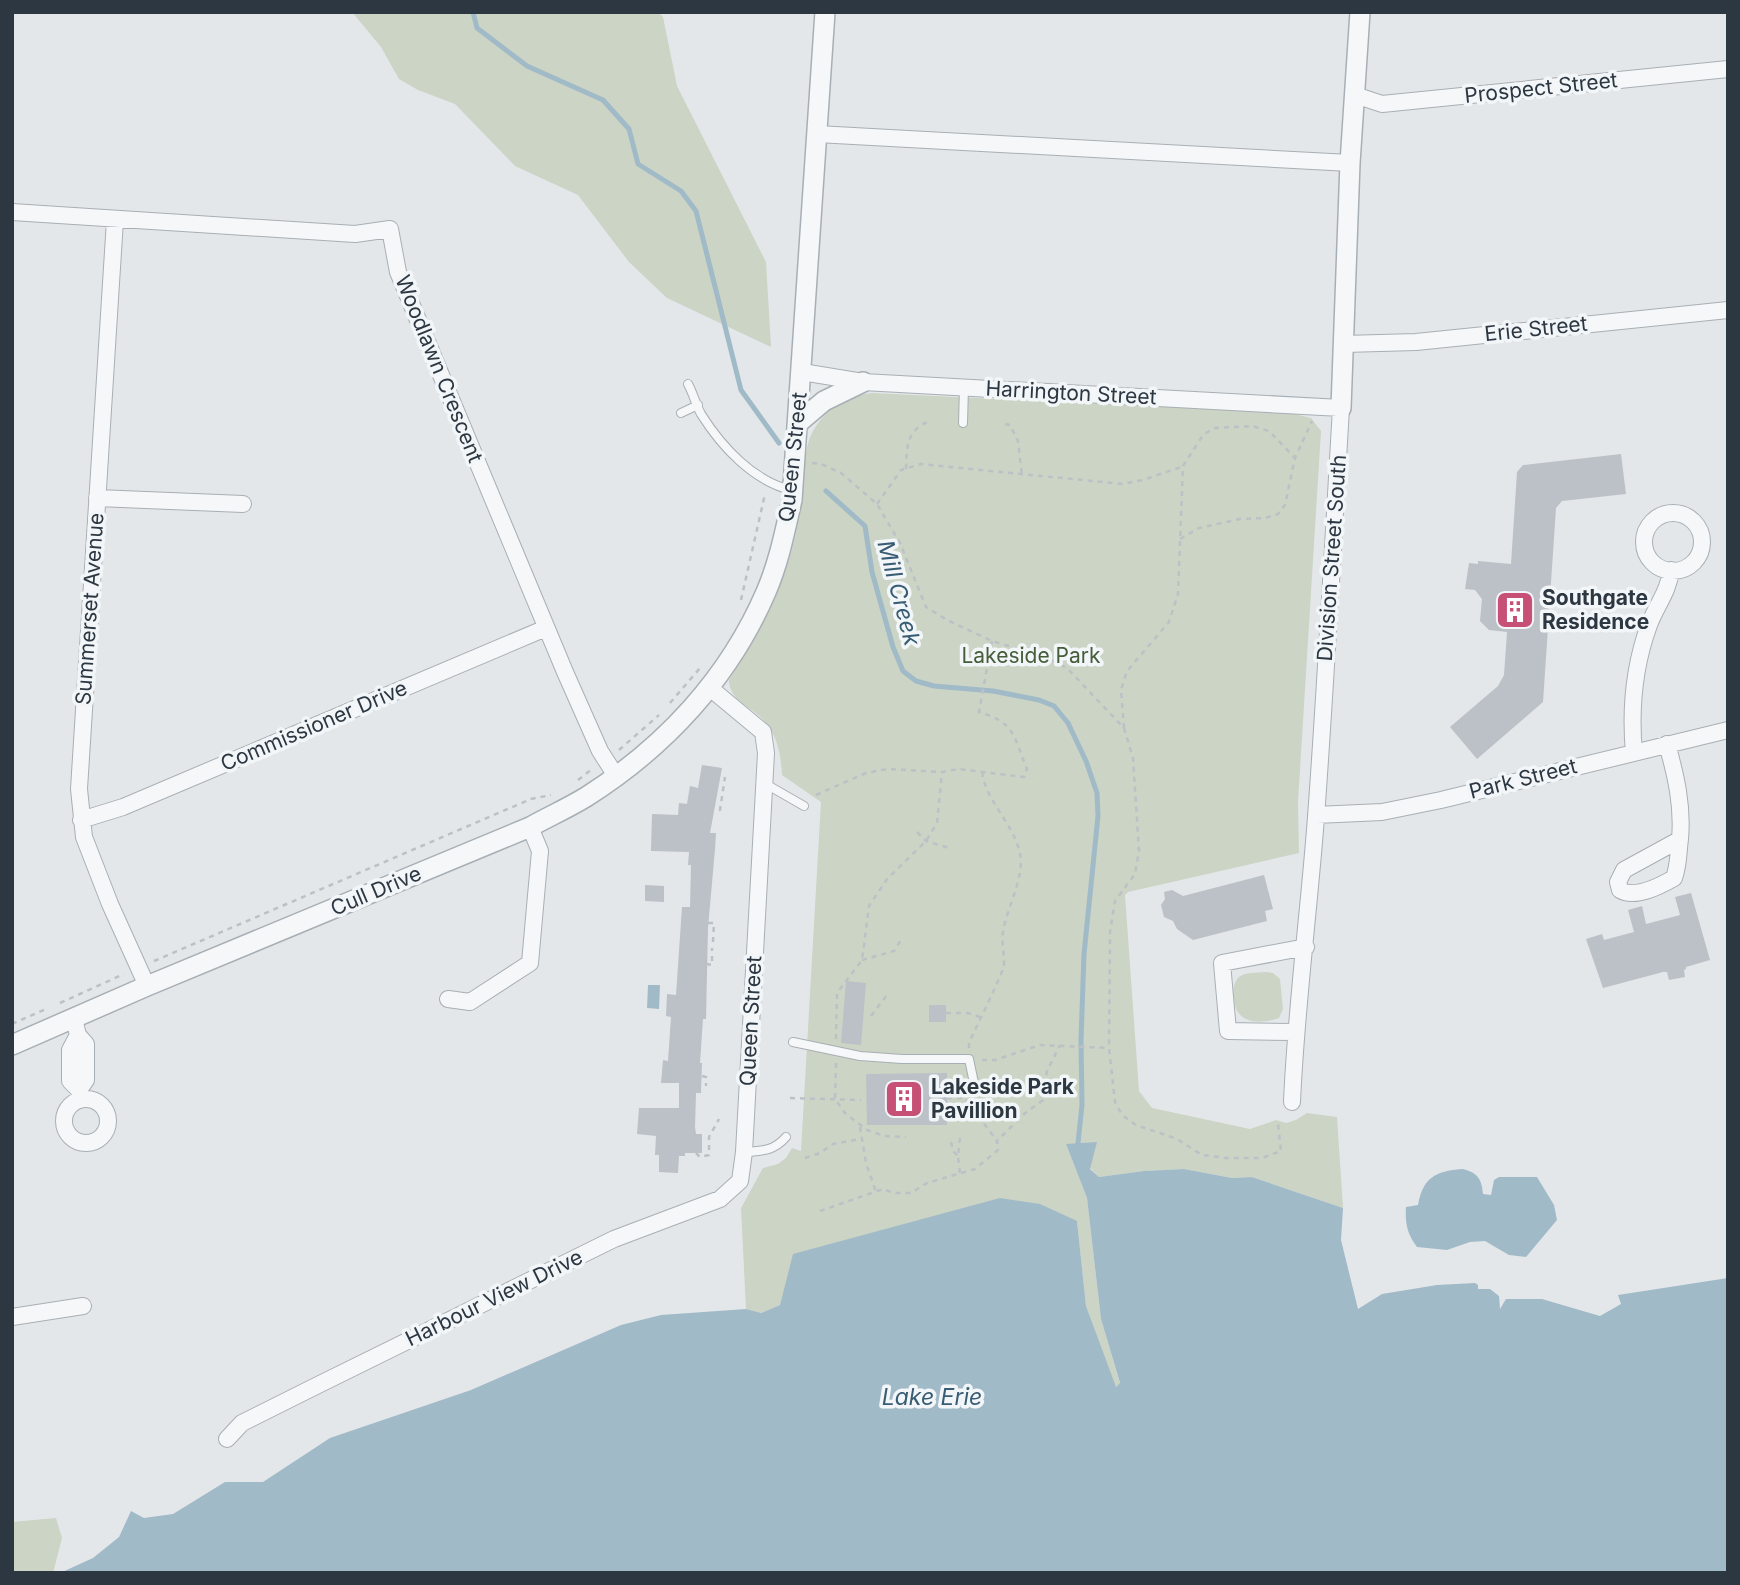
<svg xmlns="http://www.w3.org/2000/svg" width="1740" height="1585" font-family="Inter,sans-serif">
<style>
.green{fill:#cbd4c5}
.water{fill:#a1bac8}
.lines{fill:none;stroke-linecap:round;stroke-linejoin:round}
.stream{stroke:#a1bac8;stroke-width:5}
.building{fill:#bbc1c7}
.service-casing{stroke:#a8afb4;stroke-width:10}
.minor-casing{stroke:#a8afb4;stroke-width:18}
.tertiary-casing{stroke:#a8afb4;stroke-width:22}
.path{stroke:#bdc1c6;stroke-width:2.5;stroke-dasharray:5 5;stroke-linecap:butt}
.service{stroke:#f6f7f9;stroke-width:8}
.minor{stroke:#f6f7f9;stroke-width:16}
.tertiary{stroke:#f6f7f9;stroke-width:19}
.labels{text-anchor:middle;stroke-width:7;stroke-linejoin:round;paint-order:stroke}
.street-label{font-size:21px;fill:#2c3742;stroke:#f3f6f8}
.poi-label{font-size:21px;font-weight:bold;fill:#2c3742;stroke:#f3f6f8;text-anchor:start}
.park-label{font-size:21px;fill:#465d3a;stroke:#f3f6f8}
.water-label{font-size:23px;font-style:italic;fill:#385c73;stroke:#f3f6f8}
</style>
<rect width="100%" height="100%" fill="#e3e7ea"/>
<!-- green -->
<path class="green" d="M352,12H658L663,17L677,86L766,262L771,347L667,298L629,262L578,195L515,166L455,104L418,90L399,79L381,47Z
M872,393L1291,413L1311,418L1321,431L1298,802L1299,853L1128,892L1125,895L1139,1091L1152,1108L1250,1129L1276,1120L1286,1123L1296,1120L1307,1113L1337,1117L1343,1208L1252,1177L1232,1178L1184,1169L1144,1171L1099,1177L1066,1144L1087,1198L1101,1319L1120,1384L1115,1387L1086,1306L1077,1221L780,1305L760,1313L746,1309L741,1208L763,1168L778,1164L786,1158L792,1148L801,1151L821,802L782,775C781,756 778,737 765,722C753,707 729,701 729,680C760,632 788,580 798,523C802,500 802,452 812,433C825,409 845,396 872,393Z
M1266,972L1273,973L1280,979L1283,1009L1279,1018C1259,1025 1235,1024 1234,998C1233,990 1233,983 1239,977C1245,972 1257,973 1266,972Z
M56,1518L62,1538L53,1573H12V1522Z"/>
<!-- water -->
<path class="water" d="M648,985H660L659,1009L647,1008Z
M1097,1142L1090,1169L1099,1177L1144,1171L1184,1169L1232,1178L1252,1177L1343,1208L1341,1240L1358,1309L1382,1294L1437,1285L1475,1283L1478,1285V1289H1490L1499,1296L1500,1309L1506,1299H1542L1600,1316L1621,1304L1618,1295L1728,1278V1573H60L93,1558L119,1537L131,1511L144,1518L173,1514L225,1482H263L330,1438L471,1390L621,1325L661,1315L746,1309L761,1313L780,1305L793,1254L1000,1198L1040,1204L1077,1221L1086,1306L1116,1387L1120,1383L1101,1319L1087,1198L1066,1144Z
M1462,1169C1477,1172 1482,1179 1483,1194L1491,1195L1494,1180L1499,1177H1537L1554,1205L1557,1220L1526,1257L1509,1255L1485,1241L1470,1242L1447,1250L1417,1247C1407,1234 1405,1223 1406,1207L1418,1205C1423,1178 1435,1171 1462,1169Z"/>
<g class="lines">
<!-- stream -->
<path class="stream" d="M473,12L477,28L527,66L603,100L629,129L638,164L681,191L696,211L741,390L779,443
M826,491L865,526L872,572L893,647L903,671L916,681L934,686L993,691L1039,700L1054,706L1068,723L1086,761L1097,793L1098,816L1084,954L1081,1040L1082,1105L1078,1143"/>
</g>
<!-- building -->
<path class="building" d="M1621,454L1626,494L1562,501L1556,508L1543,702L1477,759L1450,727L1498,686L1504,675L1507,632L1489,630L1480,621L1482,599L1475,590L1465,589L1469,563L1478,564V561L1511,564L1517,472L1523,465Z
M702,765L722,768L710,833H716L715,849L708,928L706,1019H703L700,1063H702L701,1093H696L695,1127L696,1134H702V1153H685V1156H679L678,1173L659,1172V1155H655L656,1136L637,1134L639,1108H679V1083H661L663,1060L668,1061L671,1017L666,1016L667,994L676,995L682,907H690L691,865H688L689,852L651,851L652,814L678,815L679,803L687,804L690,786L698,788Z
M1264,875L1273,909L1265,911L1267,921L1193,940L1177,929L1173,921L1164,917L1161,905L1165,899L1164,892L1172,890L1183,896Z
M645,885L664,886V902L645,901Z
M1691,893L1710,960L1686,967V969L1684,970L1685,977L1669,980L1667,972H1663L1603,988L1586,939L1602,934L1604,940L1634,932L1628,910L1642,906L1646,924L1680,915L1675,897Z
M846,981L866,983L861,1045L841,1043Z
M929,1005H946V1022H929Z
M947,1073V1125H867L866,1074Z"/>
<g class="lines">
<!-- service casing -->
<g class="service-casing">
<path id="service" d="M688,384C693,393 696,405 701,414C721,446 753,481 791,490
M681,413L698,405
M963,423L964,387
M764,783L804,806
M793,1042L860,1056L902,1059H969L974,1083
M744,1152C762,1151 774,1151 786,1137"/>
</g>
<!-- minor casing -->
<g class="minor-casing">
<path id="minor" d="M1355,95L1382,104L1728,69
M817,134L1350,163
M12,212L355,234L390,229L398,272L565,672L600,751L616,776
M115,220L79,789L84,837L110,904L147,986
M1344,344L1416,342L1728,310
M802,372L863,382L1341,408C1333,544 1326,681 1316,817C1309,912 1296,1007 1292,1102
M97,498L243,504
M1644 542a29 29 0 1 1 58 0a29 29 0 1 1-58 0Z
M1667,744C1676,776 1683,806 1680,839C1678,853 1679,864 1674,878C1660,886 1635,899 1620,890L1618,882L1624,870L1679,840
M1634,753C1630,709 1634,666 1649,625C1656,606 1669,591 1671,570
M1316,815L1382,812L1441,800L1728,730
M81,820L123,807L546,628
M448,999L470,1002L530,963L540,851L530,827
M74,1019L78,1035L86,1044V1080L79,1090
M1295,1032L1228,1031L1222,963L1306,947
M78,1035L70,1050V1081L79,1090L81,1099
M64 1121a22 22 0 1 1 44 0a22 22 0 1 1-44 0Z
M12,1317L83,1306
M227,1439L242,1423L316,1386L614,1239L720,1199L740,1181L744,1152L766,753L763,732L710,688"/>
</g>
<!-- tertiary casing -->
<g class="tertiary-casing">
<path id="tertiary" d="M1341,408L1350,163L1360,12
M798,423L824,401L863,382
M12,1045L147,986L530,827C548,817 568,808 586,797C665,747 729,678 766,592C779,562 785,531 792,500L825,12"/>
</g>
<!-- path -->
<path class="path" d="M1005,424L1010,425L1018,441L1022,476
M812,463L821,464L841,473L877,504L900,543L926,607L947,620L992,641L1045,657L1067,668L1124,728L1133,758L1139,851L1135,874L1115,901L1110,932L1109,1048L1115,1102L1122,1115L1136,1125L1177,1139L1202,1155L1226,1158H1262L1281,1151L1278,1124
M906,469C907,446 906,430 930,421
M877,504L901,470L921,464L1122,484L1143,480L1181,467
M1180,539L1199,528L1240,519L1265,518L1278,514L1285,505L1295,458L1312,421
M741,600L765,494
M670,703L700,668
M1124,728L1121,690L1127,671L1169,622L1178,594L1183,466L1203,435L1214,428L1252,426L1269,431L1295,458
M619,750L659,715
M578,780L592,769
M816,795L866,773L887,769L942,772L958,769L1024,777L1027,769C1013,736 1016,723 979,712L992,641
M709,810H720L725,777
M917,832L926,841L949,848
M708,923H714L713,942
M862,960L894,951L901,940
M154,961L531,799L551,795
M706,964L712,965V948
M60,1003L124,974
M946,1013H968L980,1017
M871,1016L887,995
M12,1024L48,1008
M836,1039L837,993L862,960L869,906L887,879L926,841L937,823L942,772
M969,1048V1043C980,1019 993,994 1003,969C1006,961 1001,944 1003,932C1006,910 1025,877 1020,854C1014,823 985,801 982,771
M982,1060H995L1040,1045L1109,1048
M836,1063L835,1099L845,1113L867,1130L884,1136L906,1137
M702,1076L706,1077V1086
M790,1098L861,1100
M947,1098H965L997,1141
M860,1127L866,1163L876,1192
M960,1138L958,1156L960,1174
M951,1142L953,1151L958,1156
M696,1153L700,1157L709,1155V1137L719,1119
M805,1158L820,1153L833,1144L860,1139
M820,1211L883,1189L894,1193H911L927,1183L975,1169L998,1150L997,1141L1024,1114L1043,1100L1047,1071L1060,1045"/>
<!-- service -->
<use href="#service" class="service"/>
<!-- minor -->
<use href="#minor" class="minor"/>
<!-- tertiary -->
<use href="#tertiary" class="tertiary"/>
</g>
<!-- icons -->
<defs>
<g id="building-square" transform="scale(2.0125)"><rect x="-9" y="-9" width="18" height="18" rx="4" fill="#c75176" stroke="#f3f6f8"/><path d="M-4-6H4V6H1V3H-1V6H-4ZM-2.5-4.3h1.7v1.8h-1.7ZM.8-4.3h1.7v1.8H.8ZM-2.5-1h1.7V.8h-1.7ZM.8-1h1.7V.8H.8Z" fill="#fff"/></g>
</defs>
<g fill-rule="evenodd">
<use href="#building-square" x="1515" y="610"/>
<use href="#building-square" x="904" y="1099"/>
</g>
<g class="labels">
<!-- street labels -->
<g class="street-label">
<text transform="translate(1541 88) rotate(-6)" y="7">Prospect Street</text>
<text transform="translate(1536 329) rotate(-6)" y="7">Erie Street</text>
<text transform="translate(439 369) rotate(68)" y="7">Woodlawn Crescent</text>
<text transform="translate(1071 393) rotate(3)" y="7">Harrington Street</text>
<text transform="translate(793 457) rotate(-84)" y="7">Queen Street</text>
<text transform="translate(1332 558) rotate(-86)" y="7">Division Street South</text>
<text transform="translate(90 609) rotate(-86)" y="7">Summerset Avenue</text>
<text transform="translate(314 726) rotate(-23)" y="7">Commissioner Drive</text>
<text transform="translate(1523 779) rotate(-14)" y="7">Park Street</text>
<text transform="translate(376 891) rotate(-23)" y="7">Cull Drive</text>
<text transform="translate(751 1021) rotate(-87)" y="7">Queen Street</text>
<text transform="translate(494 1298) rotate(-26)" y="7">Harbour View Drive</text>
</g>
<!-- poi labels -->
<g class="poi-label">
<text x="1542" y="605">Southgate<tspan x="1542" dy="24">Residence</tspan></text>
<text x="931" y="1094">Lakeside Park<tspan x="931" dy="24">Pavillion</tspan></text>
</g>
<!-- park labels -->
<g class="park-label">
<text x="1031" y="663">Lakeside Park</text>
</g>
<!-- water labels -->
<g class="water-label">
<text transform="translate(899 593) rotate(75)" y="8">Mill Creek</text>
<text x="932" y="1405">Lake Erie</text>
</g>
</g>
<!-- border -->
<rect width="1740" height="1585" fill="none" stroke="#2c3742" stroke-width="28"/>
</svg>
